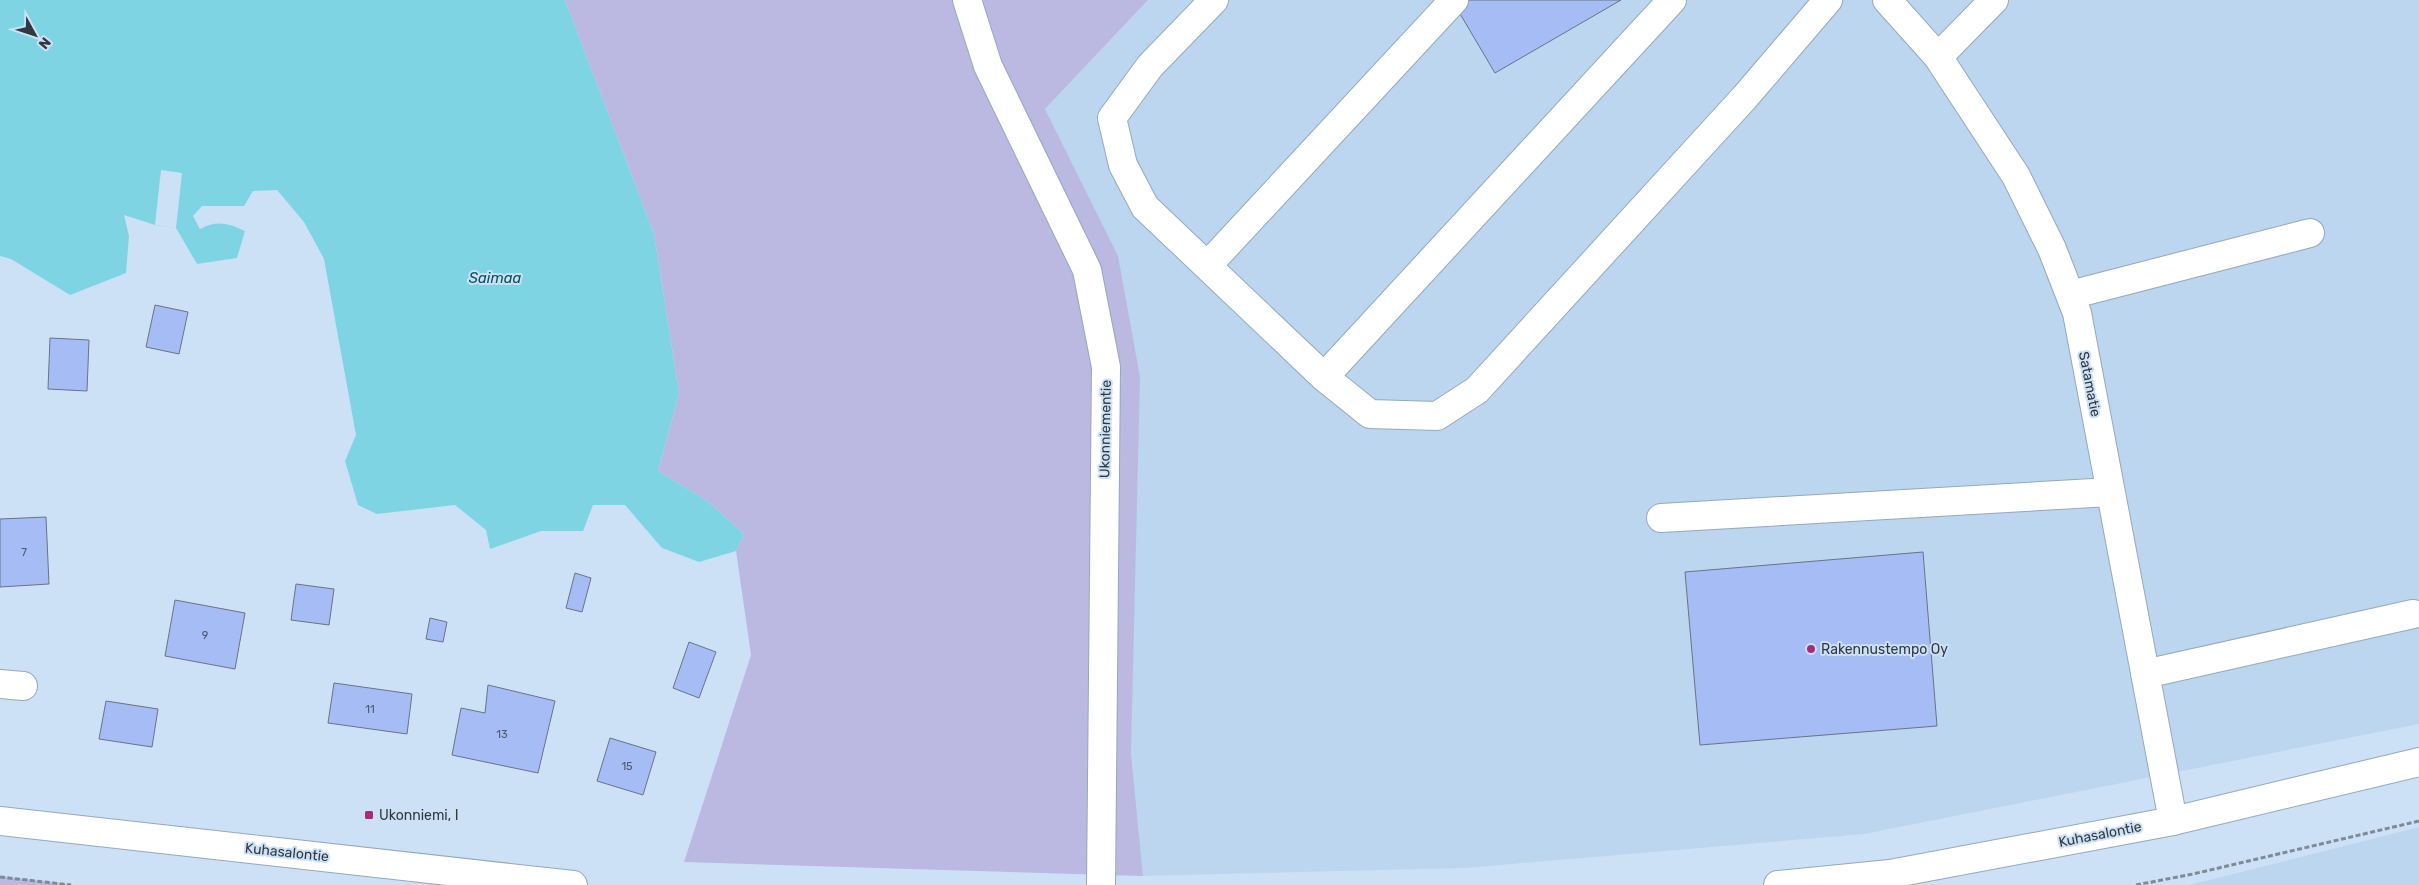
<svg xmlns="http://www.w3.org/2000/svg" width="2419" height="885" font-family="Rubik,sans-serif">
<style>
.built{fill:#bcd6f0}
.green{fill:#bbb9e1}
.water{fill:#7fd4e3}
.pier{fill:#cde1f6}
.building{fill:#a6bcf4;stroke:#6a7288}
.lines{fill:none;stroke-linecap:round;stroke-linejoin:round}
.minor-casing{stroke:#95a8bb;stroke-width:30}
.major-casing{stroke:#95a8bb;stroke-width:30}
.path{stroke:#7d8b99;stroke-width:3;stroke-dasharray:5 2.5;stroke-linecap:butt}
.minor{stroke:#fff;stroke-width:28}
.major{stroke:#fff;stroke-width:28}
.poi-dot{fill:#a82b7b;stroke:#cde1f6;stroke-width:2}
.labels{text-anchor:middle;stroke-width:4;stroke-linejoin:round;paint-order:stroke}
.number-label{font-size:11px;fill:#4e596d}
.street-label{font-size:14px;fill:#313840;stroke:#cde1f6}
.poi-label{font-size:14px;fill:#313840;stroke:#cde1f6;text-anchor:start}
.water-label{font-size:15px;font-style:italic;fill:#06545f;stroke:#cde1f6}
</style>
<rect width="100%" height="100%" fill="#cde1f6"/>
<!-- built -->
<path class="built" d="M1148,0H2419V724L1864,834L1466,868L1143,876L1131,753L1045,109Z
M2419,827V885H2187L2194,884Z"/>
<!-- green -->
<path class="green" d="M565,0H1148L1045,109L1118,256L1140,377L1131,753L1143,876L684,862L751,655L736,551L744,534L706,500L658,471L679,393L654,234Z
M0,876L74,885H0Z"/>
<!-- water -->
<path class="water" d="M0,0H565L654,234L679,393L658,471L706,500L744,534L736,551L699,562L662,548L625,505H593L583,531H541L490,549L486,530L455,505L377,514L358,505L345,461L356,435L324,259L304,222L277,190L253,191L244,206H202L193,216L200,229C217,220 228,223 245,231L237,258L197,264L176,228L155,225L124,215L129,236L126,273L70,295L11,259L0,256Z"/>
<!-- pier -->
<path class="pier" d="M161,170L182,173L176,228L155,225Z"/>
<!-- building -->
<path class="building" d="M1468,0H1621L1495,73L1456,7Z
M155,305L188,312L179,354L146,347Z
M50,338L89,340L87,391L48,389Z
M46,517L49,584L0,587V519Z
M1923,552L1937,726L1700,745L1685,572Z
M575,573L591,578L582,612L566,608Z
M296,584L334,589L329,625L291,620Z
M175,600L245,613L235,669L165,656Z
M430,618L447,622L443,642L426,639Z
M689,642L716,652L699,698L673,688Z
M334,683L412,694L407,734L328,723Z
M488,685L555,701L538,773L452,755L461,708L485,713Z
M106,701L158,709L152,747L99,739Z
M610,738L656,752L643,795L597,781Z"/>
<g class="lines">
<!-- minor casing -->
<g class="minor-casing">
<path id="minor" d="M967,0L988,66L1087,270L1106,367L1101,885
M1214,0L1150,66L1112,118L1123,165L1145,207L1324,377L1370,414L1437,416L1477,390L1745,97L1828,0
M1887,0L1938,57
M1994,0L1938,57L2016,176L2052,249L2077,313L2173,821
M1207,266L1454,0
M2070,295L2310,233
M1324,377L1672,0
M1661,518L2110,492
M2145,674L2413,614
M0,684L23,686"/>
</g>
<!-- major casing -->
<g class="major-casing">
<path id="major" d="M0,821L573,885
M1778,885L1890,874L2173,821L2419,762"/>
</g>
<!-- path -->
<path class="path" d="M0,877L71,885
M2136,885L2193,874L2419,821"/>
<!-- minor -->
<use href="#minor" class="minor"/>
<!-- major -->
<use href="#major" class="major"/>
</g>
<!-- markers -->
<g class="poi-dot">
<circle cx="1811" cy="649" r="5"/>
<rect x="364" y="810" width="10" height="10" rx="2.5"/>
</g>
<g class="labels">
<!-- number labels -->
<g class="number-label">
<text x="24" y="556">7</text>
<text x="205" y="639">9</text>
<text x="370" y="713">11</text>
<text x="502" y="738">13</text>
<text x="627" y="770">15</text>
</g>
<!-- street labels -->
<g class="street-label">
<text transform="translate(2090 384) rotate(79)" y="5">Satamatie</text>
<text transform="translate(1105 429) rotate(-89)" y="5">Ukonniementie</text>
<text transform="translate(2100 834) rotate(-11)" y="5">Kuhasalontie</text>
<text transform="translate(287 852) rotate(6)" y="5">Kuhasalontie</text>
</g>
<!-- poi labels -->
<g class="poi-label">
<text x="1821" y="654">Rakennustempo Oy</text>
<text x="379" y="820">Ukonniemi, I</text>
</g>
<!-- water labels -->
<g class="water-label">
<text x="495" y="283">Saimaa</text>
</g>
</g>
<!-- north arrow -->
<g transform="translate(35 35) rotate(130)" stroke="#cde1f6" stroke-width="4" paint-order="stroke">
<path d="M0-4L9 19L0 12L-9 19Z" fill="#313840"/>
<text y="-8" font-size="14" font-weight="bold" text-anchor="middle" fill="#313840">N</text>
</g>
</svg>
